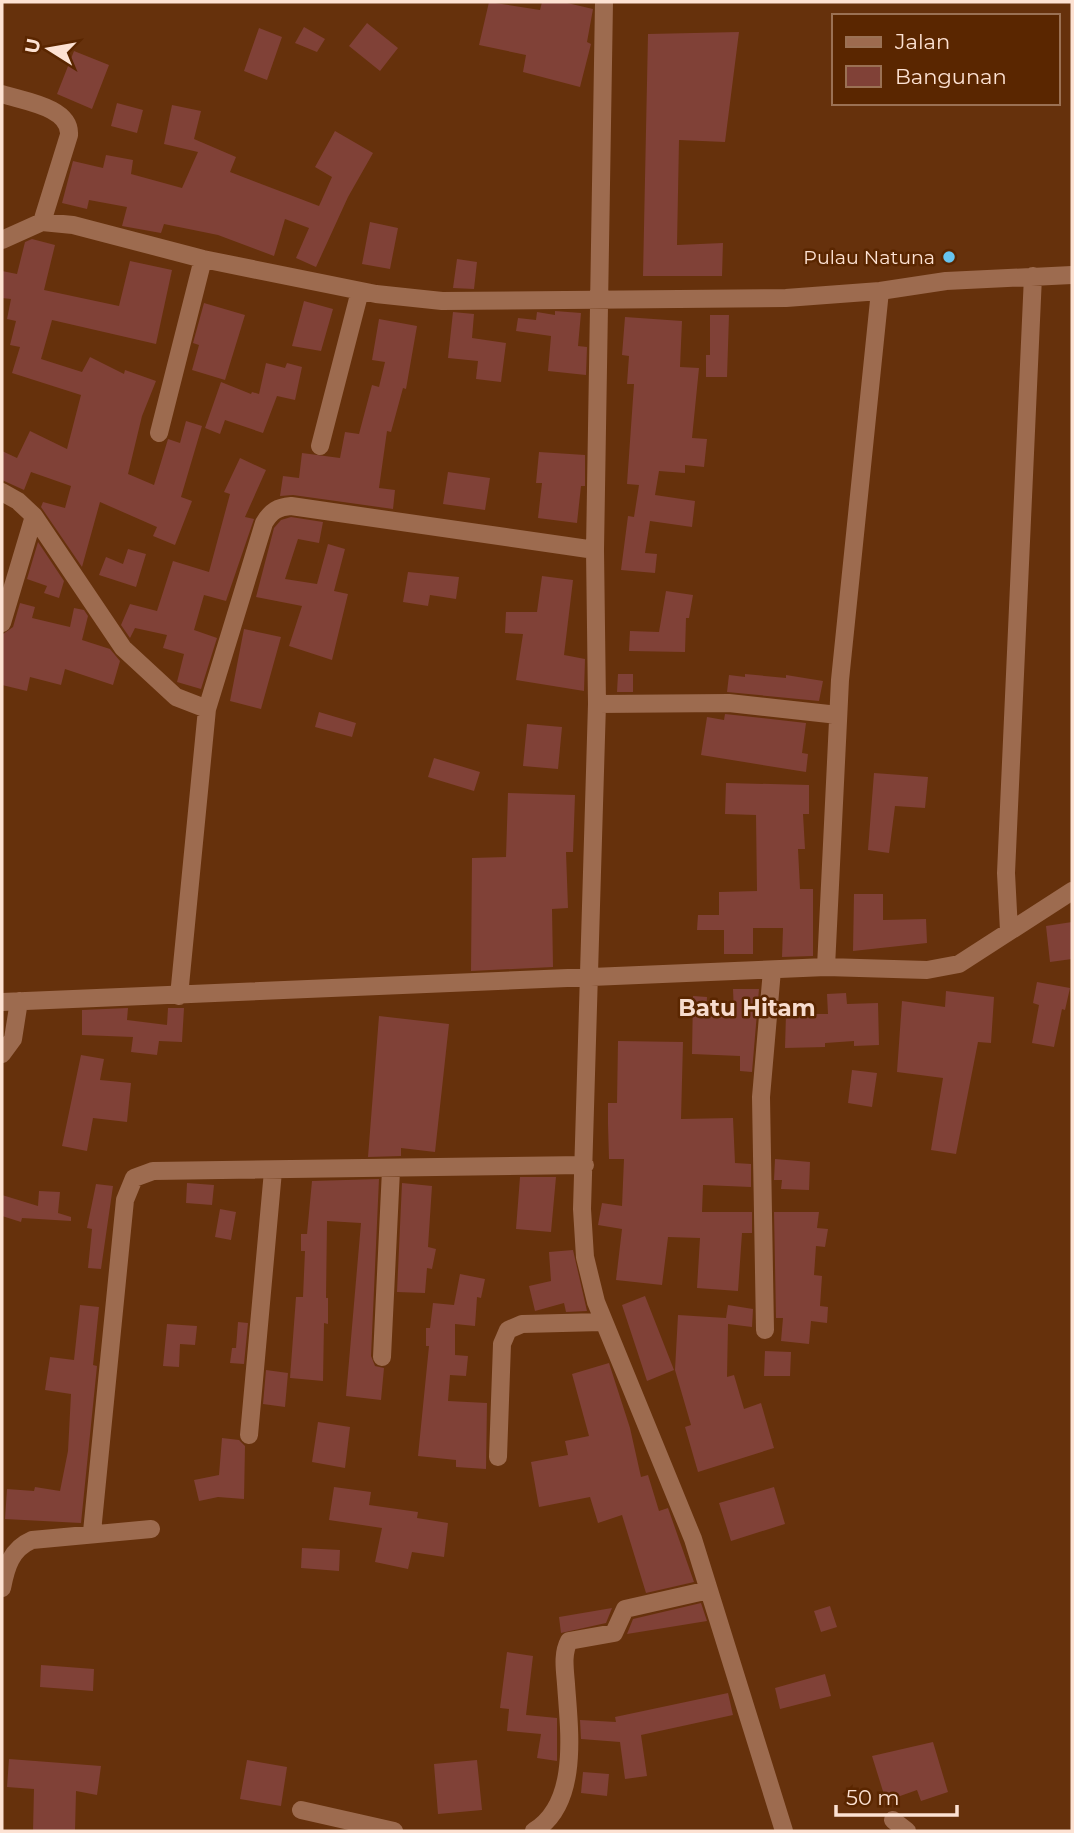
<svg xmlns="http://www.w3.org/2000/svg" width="1074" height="1833" font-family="Montserrat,sans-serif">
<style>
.building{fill:#804137}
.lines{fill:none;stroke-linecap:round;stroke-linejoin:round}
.minor{stroke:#9d6b4f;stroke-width:18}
.poi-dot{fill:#67c4ef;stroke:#5a2600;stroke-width:2.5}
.labels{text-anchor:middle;stroke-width:5;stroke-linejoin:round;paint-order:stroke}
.poi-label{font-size:19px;fill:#fde2d3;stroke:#5a2600;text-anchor:end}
.quarter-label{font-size:23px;font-weight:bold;fill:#f7dcce;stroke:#5a2600}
</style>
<rect width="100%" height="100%" fill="#66310c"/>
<!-- building -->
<path class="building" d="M489,2L540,10L542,2H563L593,9L587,42L591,44L580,87L523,72L526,55L479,45Z
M367,23L398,48L380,71L349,46Z
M304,27L325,39L317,52L295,43Z
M259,28L282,37L267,80L244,71Z
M739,32L725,142L679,140L677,245L723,243L722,276H643L648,34Z
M74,51L109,65L92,109L57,94Z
M117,103L143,110L137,133L111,126Z
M172,105L201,111L194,139L236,157L230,172L319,206L332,177L315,167L335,131L373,153L348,197L316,267L296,258L309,228L285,219L274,256L218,235L164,224L161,233L122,226L127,207L89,200L87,209L62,203L73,161L103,168L106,155L133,160L131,174L182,188L198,152L164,144Z
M370,222L398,228L390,269L362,264Z
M32,239L55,245L44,290L119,306L130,261L172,270L156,344L52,320L41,359L82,372L90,357L124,374L125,370L156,381L142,416L128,474L154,485L168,439L180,443L186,421L202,426L181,497L192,501L175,545L153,536L157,527L100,502L82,567L41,507L43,502L65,508L71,486L31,472L24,490L2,480V451L17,458L30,431L67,449L81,395L12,373L20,347L10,345L16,321L7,319L11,299L2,298V271L17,274L25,242Z
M457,259L477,262L474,289L453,288Z
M304,301L333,309L321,351L292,346Z
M204,303L245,315L225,380L192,370L199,345L193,343Z
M555,311L581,313L578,346L587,347L586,375L548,371L551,336L516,331L518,318L536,320L537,312L555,315Z
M453,312L474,314L472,338L506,343L501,382L476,379L478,361L448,358Z
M710,315H729L727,377H706V355H710Z
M625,317L682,321L680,367L699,368L692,438L707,439L704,467L685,465V473L659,471L655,495L695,501L692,527L650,521L645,553L657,554L655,573L621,570L628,516L634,517L639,485L627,484L634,384H627L629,356L622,355Z
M379,319L417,326L406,389L403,388L391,432L387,431L379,488L395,490L393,509L293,495L280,496L283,476L299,478L302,453L340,458L345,432L359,434L372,385L379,387L385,362L372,360Z
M266,363L285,368L287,363L302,367L295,400L277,396L263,433L225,420L220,434L205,428L221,382L251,394L252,392L259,394Z
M539,452L585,455V486H581L577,523L538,518L542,483H536Z
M240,458L266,470L245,517L254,519L226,601L204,595L194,630L217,638L201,689L177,682L184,654L163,648L167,635L135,628L130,638L121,625L130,604L157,611L173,561L209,572L230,494L224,492Z
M448,472L490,478L485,510L443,504Z
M291,517L323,522L319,543L298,539L285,579L317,584L328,544L345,549L334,591L348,594L332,660L289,646L302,606L256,597L274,528L281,520Z
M38,542L64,581L59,598L44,593L47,586L27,579Z
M128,549L146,554L136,587L99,575L106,557L123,564Z
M408,572L459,577L456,599L430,595L428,606L403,602Z
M542,576L573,580L564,655L585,659L584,691L516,680L523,634L505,633L506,612H537Z
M666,591L693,595L689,618H686L685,652L629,651L630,631L659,632Z
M20,603L35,607L32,618L70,627L74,608L84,610L88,616L82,640L110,649L120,661L113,685L65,669L61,685L30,677L27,691L2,685V640L3,634L13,627Z
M244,629L281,637L261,709L230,701Z
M618,674H633V692H617Z
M745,674L786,678V675L823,681L819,701L727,692L729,675L745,677Z
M319,712L356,723L352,737L315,727Z
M725,714L806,723L802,753L808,754L806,772L701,755L707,717L724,720Z
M527,724L562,727L558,769L523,766Z
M434,758L480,772L474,791L428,777Z
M874,773L928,777L925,808L895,806L889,853L868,850Z
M726,783L809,785V814H803L805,849H798L800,889H813V956L782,957L783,928H753V954H724V930H697L698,915H719V892L757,891L756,815L725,814Z
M508,793L575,795L573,852H566L568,908L552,909L553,967L471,971L472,858L506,857Z
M854,894H883V920L926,919L927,943L853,951Z
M1072,922V959L1050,962L1046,926Z
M1037,982L1070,988L1065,1010L1062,1009L1054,1047L1032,1043L1039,1005L1033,1003Z
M733,989H759L752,1072L740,1071V1056L692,1054L693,996L707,997L706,1014H734Z
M946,991L994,997L991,1043L978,1042L956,1154L931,1150L943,1078L897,1072L902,1001L945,1007Z
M846,993L847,1004L878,1003L879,1045L854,1046V1041L825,1043V1047L785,1048L786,1014H828L827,994Z
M128,1008L127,1020L167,1025L168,1008H184L182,1042L159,1041L157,1055L131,1052L133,1037L82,1035V1010Z
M379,1016L449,1024L435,1152L401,1148V1156L368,1157Z
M618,1041L683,1042L681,1119L733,1118L735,1163L751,1164V1187L703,1185L702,1212H752V1233H742L738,1291L697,1288L700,1238L668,1237L662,1285L616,1280L622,1229L598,1225L602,1203L622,1206L624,1159H609L608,1124V1103H617Z
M81,1055L104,1059L100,1080L131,1083L127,1122L93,1118L87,1151L62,1146Z
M852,1070L877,1073L872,1107L848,1103Z
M775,1159L810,1162L809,1190L781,1189L782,1180H774Z
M520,1177H556L551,1232L516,1229Z
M379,1179L371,1356L375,1366L384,1368L381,1400L346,1396L361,1223L327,1221L326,1298H328V1324L324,1323L323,1381L290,1378L296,1297H303L305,1251H301V1234H307L312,1181Z
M187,1183L214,1185L212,1205L186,1203Z
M402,1183L432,1186L428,1247L436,1249L432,1269L427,1268L425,1293L397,1292Z
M96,1184L113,1186L101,1269L88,1268L92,1229L87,1228Z
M39,1191L60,1192L58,1213L71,1217V1221L22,1218L21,1222L2,1216V1195L38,1206Z
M220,1209L236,1212L231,1240L215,1237Z
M774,1212H819L817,1228L828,1229L825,1247L816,1246L814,1275L822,1276L820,1306L828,1307L827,1323L811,1321L809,1344L781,1341L783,1318H776Z
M573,1250L587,1311L566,1312L564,1303L535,1311L529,1286L551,1281L549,1252Z
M460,1274L485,1279L481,1298L477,1297L475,1326L455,1324V1355L468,1356L466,1376L450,1375L448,1401L487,1403L486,1469L456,1467V1460L418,1456L429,1346H426V1328H430L433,1303L454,1305Z
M645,1296L674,1370L647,1381L622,1305Z
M80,1305L99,1307L93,1365L97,1366L81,1523L5,1519L7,1489L34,1491L35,1487L60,1491L68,1451L71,1394L45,1390L50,1357L74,1360Z
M728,1305L753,1309L752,1327L728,1324L727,1377L734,1375L744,1409L761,1403L774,1448L698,1472L685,1427L691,1425L675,1370L678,1315L726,1318Z
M238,1322L248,1323L244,1364L230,1363L232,1348H236Z
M167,1324L197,1326L195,1345L180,1344L179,1367L163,1366Z
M765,1351L791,1352L790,1376H764Z
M609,1363L630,1428L641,1477L648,1475L659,1511L668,1508L694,1582L646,1593L622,1515L598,1523L590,1497L539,1507L531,1462L568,1455L565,1441L589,1436L572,1374Z
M266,1370L288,1373L285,1407L263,1404Z
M318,1422L350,1427L345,1468L312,1462Z
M222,1438L239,1440L245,1446L244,1499L218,1497L199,1501L194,1480L219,1475Z
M334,1487L371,1492L369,1505L418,1512L417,1518L448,1523L444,1557L412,1552L408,1569L375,1562L382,1528L329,1520Z
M774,1487L785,1524L731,1541L719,1503Z
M302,1548L340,1550L339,1571L301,1568Z
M701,1603L707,1621L627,1634L633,1619Z
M830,1606L837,1627L821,1632L814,1611Z
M612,1608L606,1623L561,1633L559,1617Z
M507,1652L533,1656L526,1715L557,1718V1761L537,1758L541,1734L507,1731L509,1709L500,1708Z
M41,1665L94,1669L93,1691L40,1687Z
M825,1674L831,1696L780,1709L775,1688Z
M728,1693L733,1715L641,1735L647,1776L625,1779L620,1742L581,1739L580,1720L616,1722L615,1717Z
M933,1742L948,1792L921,1801L917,1790L886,1801L872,1756Z
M9,1759L101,1766L97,1795L76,1791L75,1831H33L34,1789L7,1787Z
M247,1760L287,1767L281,1806L240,1799Z
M477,1760L482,1810L438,1814L434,1764Z
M583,1772L609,1774L607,1796L581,1793Z"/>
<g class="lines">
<!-- minor -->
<path class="minor" d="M604,2L595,550L597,704L582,1209L585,1257L596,1302L693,1539L784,1831
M2,94C23,101 71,107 69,135L42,222
M2,240L42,222L73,225L203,259L376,294L442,301L786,298L880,291L946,281L1072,275
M159,433L203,259
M320,446L360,291
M2,492L18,501L34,516L123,648L176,697L207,709L264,523C271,511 278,507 291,506L595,550
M2,623L34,516
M597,704L729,703L838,715
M1009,931L1006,873L1033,276
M826,967L840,680L880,291
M179,996L207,709
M2,1002L826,967L927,970L959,964L1072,891
M2,1054L13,1039L19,1001
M765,1330L761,1097L772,970
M382,1357L391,1170
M249,1435L273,1171
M498,1457L502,1344L508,1330L522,1324L602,1322
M92,1532L125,1200L134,1178L153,1171L585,1165
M2,1588C6,1567 11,1549 32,1540L151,1529
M301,1810L394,1831
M893,1820L907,1831
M534,1831C580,1803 569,1729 566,1684C565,1670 562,1654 569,1641L614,1633L625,1609L709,1590"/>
</g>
<!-- markers -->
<circle class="poi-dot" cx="949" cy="257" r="7"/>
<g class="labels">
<!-- poi labels -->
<g class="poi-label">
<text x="935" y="264">Pulau Natuna</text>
</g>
<!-- quarter labels -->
<g class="quarter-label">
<text x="747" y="1016">Batu Hitam</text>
</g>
</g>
<!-- border -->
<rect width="1074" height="1833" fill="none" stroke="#fde2d3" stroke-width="7"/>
<!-- legend -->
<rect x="832" y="14" width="228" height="91" fill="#5a2600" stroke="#9b7154" stroke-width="2"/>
<rect x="846" y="37" width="35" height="10" fill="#9d6b4f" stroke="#9b7154" stroke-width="2"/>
<text x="895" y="49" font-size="21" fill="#fde2d3">Jalan</text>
<rect x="846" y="66" width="35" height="21" fill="#804137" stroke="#9b7154" stroke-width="2"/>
<text x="895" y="84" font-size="21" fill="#fde2d3">Bangunan</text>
<!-- north arrow -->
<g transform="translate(49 49) rotate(281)" stroke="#5a2600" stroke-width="5" paint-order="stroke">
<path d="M0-5L12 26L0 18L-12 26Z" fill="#fde2d3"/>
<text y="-10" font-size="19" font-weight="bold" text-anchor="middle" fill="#fde2d3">U</text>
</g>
<!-- scale -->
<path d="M836 1805v10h121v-10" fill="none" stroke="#fde2d3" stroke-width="3.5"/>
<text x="846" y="1805" font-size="21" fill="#fde2d3" stroke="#5a2600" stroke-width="5" paint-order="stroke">50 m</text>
</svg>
